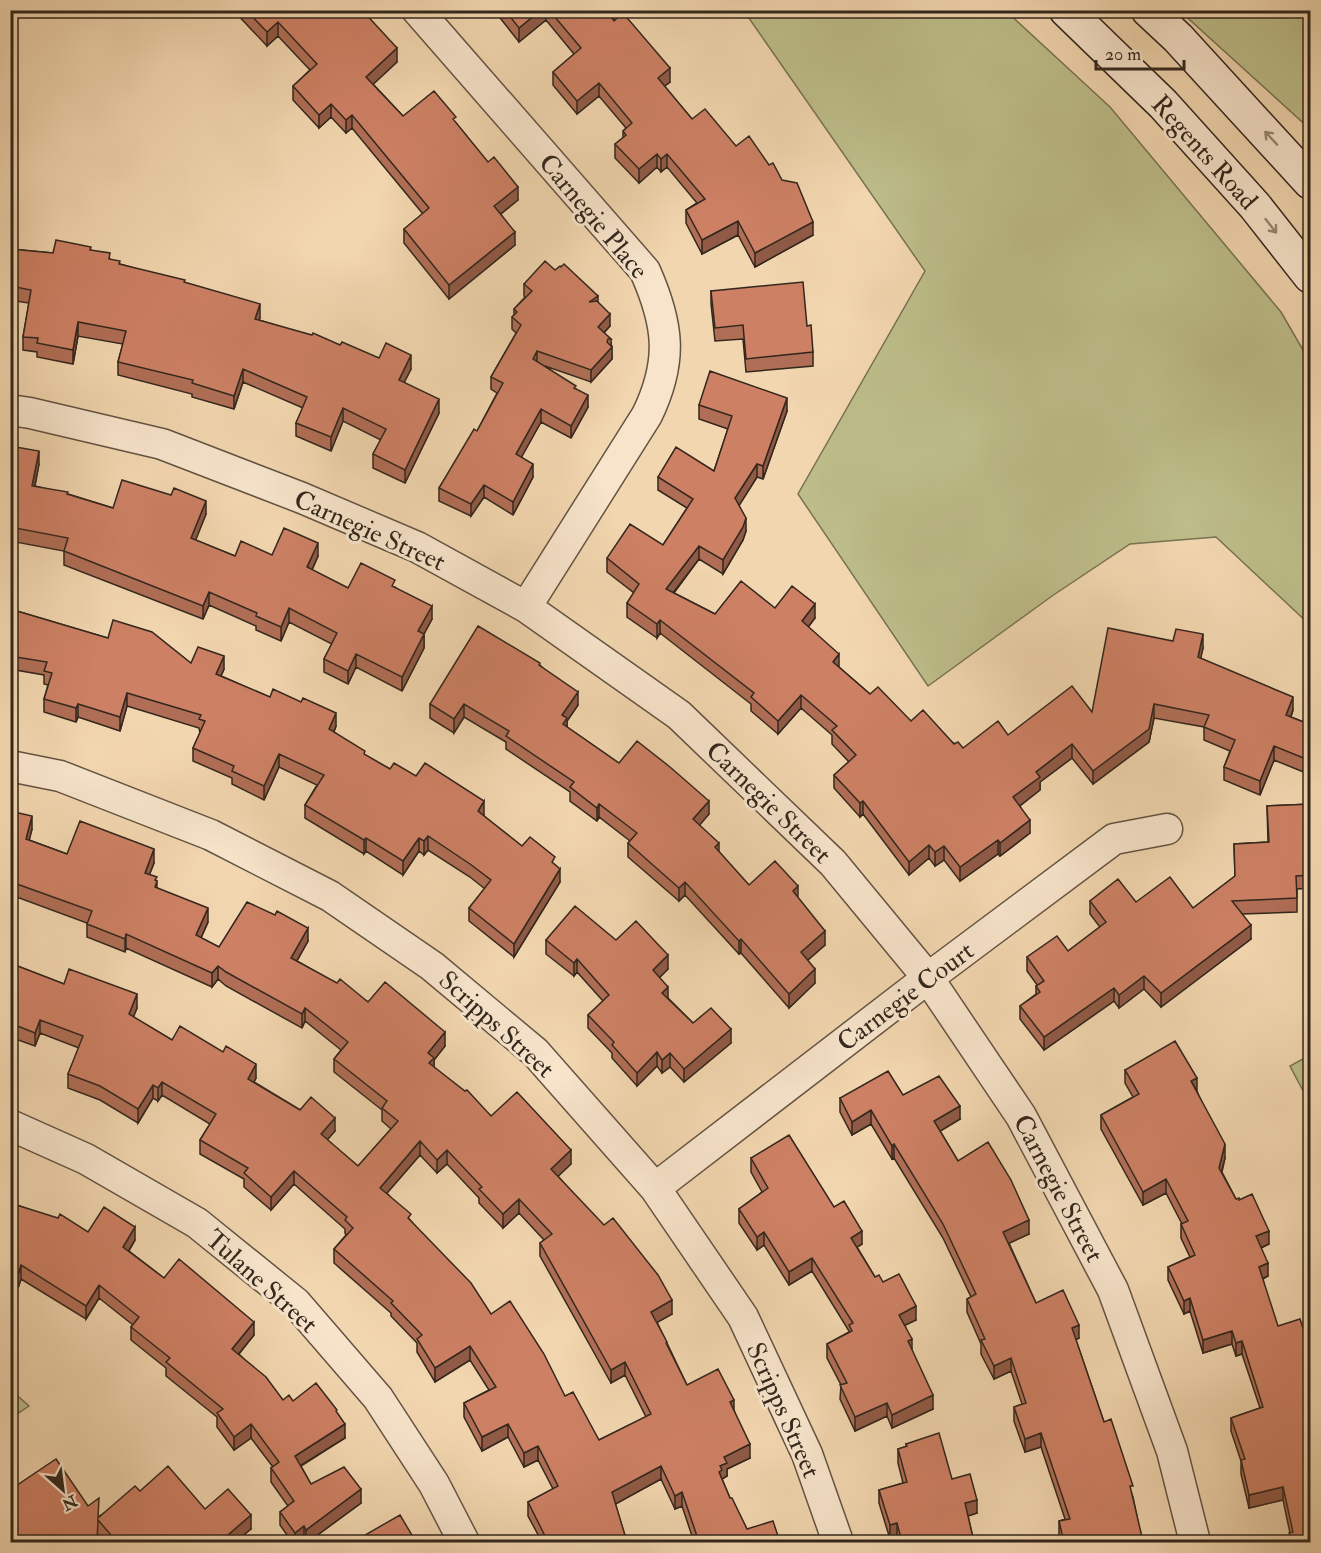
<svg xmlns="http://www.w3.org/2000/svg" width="1321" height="1553" font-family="'IM FELL Double Pica',serif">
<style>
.green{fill:#bdbd89;stroke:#787253;stroke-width:1.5}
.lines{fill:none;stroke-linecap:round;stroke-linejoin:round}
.minor-casing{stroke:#635342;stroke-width:33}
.secondary-casing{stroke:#33271d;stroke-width:36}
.minor{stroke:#f7e4cb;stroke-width:30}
.secondary{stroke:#f7e4cb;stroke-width:33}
.wall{fill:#b06e56;stroke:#33271d;stroke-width:1.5;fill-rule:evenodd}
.shaded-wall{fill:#905a46;stroke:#33271d;stroke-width:1.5}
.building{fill:#cd8064;stroke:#33271d;stroke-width:1.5;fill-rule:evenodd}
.oneway{stroke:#958674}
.labels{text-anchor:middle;stroke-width:6;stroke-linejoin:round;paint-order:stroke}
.street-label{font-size:26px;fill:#33271d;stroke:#f7e4cb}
</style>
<rect width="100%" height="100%" fill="#f2d6af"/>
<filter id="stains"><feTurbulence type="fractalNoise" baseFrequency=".00333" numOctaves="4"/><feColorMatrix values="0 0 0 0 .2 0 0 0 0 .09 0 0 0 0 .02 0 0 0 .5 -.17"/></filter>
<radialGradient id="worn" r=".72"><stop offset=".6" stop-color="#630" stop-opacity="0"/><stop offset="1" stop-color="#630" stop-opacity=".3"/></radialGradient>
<!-- green -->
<path class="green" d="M744,11H1006L1110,107L1281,312L1310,362V625L1216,537L1130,544L1052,596L928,686L798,494L925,271Z
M1180,11H1310V129Z
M1310,1055V1104L1290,1066Z
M11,1390L29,1406L11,1418Z"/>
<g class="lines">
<!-- minor casing -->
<g class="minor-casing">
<path id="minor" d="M417,10L645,271C669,325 673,361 647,415L526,607
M10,410L30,413L162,444L302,498L417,547L526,607L679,715L833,863L928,978L1021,1116L1113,1290L1172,1451L1195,1542
M10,766L60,776L211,835L330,896L432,966L535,1052L655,1188L743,1317L807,1454L838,1542
M10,1125L86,1159L197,1223L296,1303L378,1398L434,1484L464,1542
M655,1188L928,978L1114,839L1167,829"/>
</g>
<!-- secondary casing -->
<g class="secondary-casing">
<path id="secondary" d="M1066,10L1163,104L1255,206L1310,276
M1148,10L1178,38L1310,182"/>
</g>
<!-- minor -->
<use href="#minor" class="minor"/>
<!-- secondary -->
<use href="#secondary" class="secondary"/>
</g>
<!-- wall -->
<path class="wall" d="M201,10H212L206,16Z
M233,10H362L397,62L373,84L403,116L456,123L518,200L501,214L515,245L449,299L404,243V229L423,214L352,128L346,133L331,117L319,128L293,100V86L310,70L278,36L267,46Z
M497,10H606L670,82L664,86L692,119L813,235L755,267L738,235L702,254L686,223V210L697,203L667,167L661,172L657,167L639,183L615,158V144L623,138V131L626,128L599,96L577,114L553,85V72L574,54L546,20L519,42L497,14Z
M10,216L14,230L12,249L53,253L91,250L120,264L185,283L260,318L259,320L340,345L411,369L404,382L439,413L405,483L373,468V454L381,440L343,421L331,451L296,436V423L303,408L243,382L234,409L192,397V394L118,375V362L123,344L78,336L73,364L37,357V352L23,350V337L29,303L10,300Z
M555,270L598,302L610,326L604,333L611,339L612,359L591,382L545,366L576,389L588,407L571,438L541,422L521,457L533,477L513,515L484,497L471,516L439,501V488L477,431L497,393L491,389V377L516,333L512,329V317L514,315V309L525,297L524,296V284Z
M711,291L807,326L813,352V366L746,372L743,339L715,341L711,304Z
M699,405L787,411L763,479L757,477L739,505L746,531L743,540L723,574L699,559L674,593L715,614L775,608L815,618L808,627L839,667L870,694L911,721L963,748L1092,712L1203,648L1200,658L1293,710L1291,717L1311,725V763L1306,773L1274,760L1260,795L1224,780V767L1230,751L1204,740V727L1154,718L1149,742L1093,784L1072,758L1040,782V790L1020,806L1030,833L1000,856L998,854L960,881L944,860L935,866L929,858L909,875L863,814L860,817L834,788V775L849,762L832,744V735L801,708L778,734L751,711V704L660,633L657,638L627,617V603L634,593L607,572V558L663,545L687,508L658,490V477L714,471L728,429L699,419Z
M10,446L39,464L35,486L68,494L113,508L206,514L195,540L235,556L272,555L318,556L312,570L348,588L395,587L432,619L424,634V648L402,691L356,667L348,684L324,672V659L332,644L289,622L281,641L256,630V626L209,605L203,619L64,565V551L10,541Z
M10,609L191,663L224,669L221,676L336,726L334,732L365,755L390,769L416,776L484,815L483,816L522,846L555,865L560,882L514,957L469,921V908L485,889L470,877L428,850L424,855L419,851L403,875L366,851L364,854L305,818V805L317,785L279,767L264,800L232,784V778L193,761V748L200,733L199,728L127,706L120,731L78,717L76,722L44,712V699L48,685L44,684V675L10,669Z
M540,665L578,705L567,721V727L619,763L709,814L699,825L719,852L749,885L798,898L825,945L808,960L815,983L789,1008L741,953L739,954L685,895L679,901L628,857V843L630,841L599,817L597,821L570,801V792L506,749V742L464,717L454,733L430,718V704Z
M1311,804V888L1297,889V912L1242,914L1251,939L1161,1007L1144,989L1119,1008L1114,1001L1044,1050L1020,1019V1006L1036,994V986H1038L1027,971V957L1068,951L1100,927L1090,914V901L1136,902L1193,908L1235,876L1234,844L1268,842L1267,806Z
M10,811L32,829L29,840L67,854L154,863L149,875L157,881V888L208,922L201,938L219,947L308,941L297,961L445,1046L434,1060V1067L491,1116L571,1164L558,1176L672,1314L657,1322L687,1385L734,1410L750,1458L727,1469V1476L722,1479L730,1498L747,1529L780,1542H694L682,1506L675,1509L661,1479L615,1504L627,1542H542L528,1516V1502L553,1489L538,1460L524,1467L508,1437L482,1451L464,1417V1403L489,1390L470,1360L435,1382L417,1352V1343L391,1316V1313L334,1263V1249L346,1235L345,1233V1229L294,1184L271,1210L244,1187V1179L200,1154V1140L210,1124L162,1095L158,1101L153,1098L138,1123L100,1100L68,1088V1074L79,1048L40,1033L35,1046L10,1037V963L64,984L137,1008L133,1017L172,1040L256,1078L254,1082L335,1131L327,1140L358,1166L391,1129L382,1121V1110L334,1072V1059L341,1050L305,1021L302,1028L226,986L218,979L212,987L126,948L125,952L87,937V923L14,896L11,908ZM420,1155L437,1173L447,1164L479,1198V1203L503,1228L519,1213L544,1240L540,1243V1256L611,1383L625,1375L646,1417L599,1440L387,1193Z
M546,940H616L668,969L659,978L668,998L693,1023L731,1043L684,1082L670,1067L662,1073L657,1066L637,1086L612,1058V1053L588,1028V1015L603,1001L577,972L574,976L546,954Z
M1125,1070L1197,1091L1225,1158L1222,1172L1236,1199L1269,1244L1261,1248L1268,1276L1263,1279L1311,1542H1289L1290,1533L1283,1500L1249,1508L1241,1474V1461L1231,1431V1418L1260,1408L1242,1354L1236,1356L1232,1344L1203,1353L1190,1311L1184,1314L1168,1280V1267L1190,1257L1181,1238V1224H1182L1166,1193L1143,1205L1101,1129V1115L1133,1097L1125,1083Z
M903,1095L960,1119L940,1131L958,1161L1029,1234L1009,1243L1036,1303L1079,1338L1076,1340L1104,1422L1133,1497L1142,1542H1061L1059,1534V1521L1065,1519L1041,1447L1025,1452L1014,1421V1407L1022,1404L1011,1371L994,1379L981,1354V1344L967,1312V1299L971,1297L943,1238L894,1158L892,1159L871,1124L852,1135L840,1112V1098Z
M751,1158L834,1207L862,1244L857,1247L875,1277L883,1282L916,1320L905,1325L912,1350L933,1409L892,1428L887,1416L855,1431L840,1399L841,1385L827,1358V1344L849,1332V1331L812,1271L789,1285L764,1245L757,1250L739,1223V1209L762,1192L751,1172Z
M10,1197L12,1203L88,1232L135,1240L129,1251L164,1278L254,1335L239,1354L283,1400L293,1401L337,1413L345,1438L301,1466L311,1484L361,1503L308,1542H305L304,1540L300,1542H292L280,1525V1512L288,1506L271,1482V1468L273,1467L251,1438L234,1450L217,1427V1417L166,1376V1368L131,1340V1327L133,1325L99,1298L86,1319L21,1279L18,1288L10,1286Z
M906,1444L952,1479L977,1513L968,1516L974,1542H899L897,1536L890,1539L879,1503V1490L903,1483L898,1463V1449L906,1447Z
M140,1491L205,1509L251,1529L235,1542H106L98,1534L97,1542H10L88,1506L98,1517Z"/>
<!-- shaded-wall -->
<path class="shaded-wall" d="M206,10H212L206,16Z
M541,10H546V20L519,42V28Z
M278,22V36L267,46V32Z
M397,48V62L366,91V77Z
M670,68V82L658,91V78Z
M599,83V96L577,114V101Z
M331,104V117L319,128V115Z
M352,115V128L346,133V120Z
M657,154V167L639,183V169Z
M667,154V167L661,172V159Z
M518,187V200L494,219V206Z
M14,216V230L10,261V247Z
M738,221V235L702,254V240Z
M813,222V235L755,267V253Z
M515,232V245L449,299V285Z
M598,296V309L589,302Z
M260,304V318L255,333V319Z
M610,314V326L598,339V327Z
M78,322V336L73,364V350Z
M612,347V359L591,382V370Z
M537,351V363L533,359Z
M411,355V369L399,393V380Z
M243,369V382L234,409V396Z
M588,395V407L571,438V426Z
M787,398V411L763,479V466Z
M439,399V413L405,483V470Z
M343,408V421L331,451V437Z
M541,409V422L516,467V454Z
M39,451V464L32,499V486Z
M533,464V477L513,515V502Z
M757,464V477L735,512V498Z
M484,485V497L471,516V504Z
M206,501V514L191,552V538Z
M746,518V531L743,540L723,574V560Z
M318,543V556L307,581V567Z
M699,546V559L666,602V589Z
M209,592V605L203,619V606Z
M815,604V618L802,635V621Z
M432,606V619L418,645V631Z
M289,608V622L281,641V627Z
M660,620V633L657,638V624Z
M424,634V648L402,691V677Z
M1203,634V648L1198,671V657Z
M356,654V667L348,684V671Z
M839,654V668L833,662Z
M224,656V669L216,687V674Z
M578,692V705L567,721V732L563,738L562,715Z
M127,693V706L120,731V717Z
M801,695V708L778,734V721Z
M1293,697V710L1286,728V715Z
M78,704V717L76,722V708Z
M464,704V717L454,733V719Z
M1154,704V718L1149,742L1093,784V771Z
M336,713V726L329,743V729Z
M1072,744V758L1040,782V790L1013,811V797L1036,772Z
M1274,746V760L1260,795V781Z
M1311,750V763L1306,773V759Z
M279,754V767L264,800V786Z
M484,801V815L478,825V811Z
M709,801V814L693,833V819Z
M863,801V814L860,817V803Z
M599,804V817L597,821V808Z
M32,816V829L26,853V839Z
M1030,820V833L1000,856V843Z
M428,836V850L424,855V841Z
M366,838V851L364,854V840Z
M419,838V851L403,875V861Z
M998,840V854L960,881V867Z
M719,843V856L715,847Z
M929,845V858L909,875V862Z
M944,846V860L935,866V852Z
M154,849V863L145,886V873Z
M560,869V882L514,957V944Z
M685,882V895L679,901V888Z
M14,883V896L11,908V894Z
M798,886V900L793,891Z
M208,908V922L196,949V935Z
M1251,925V939L1161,1007V993Z
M308,928V941L291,971V958Z
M825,931V945L801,966V952Z
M126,934V948L125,952V939Z
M741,939V953L739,954V941Z
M668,955V969L653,984V970Z
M577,959V972L574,976V963Z
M218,966V979L212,987V973Z
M815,969V983L789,1008V994Z
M1144,976V989L1119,1008V995Z
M668,987V1001L662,993Z
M1114,988V1001L1044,1050V1037Z
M137,994V1008L129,1028V1014Z
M305,1008V1021L302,1028V1014Z
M40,1020V1033L35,1046V1033Z
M731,1029V1043L684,1082V1069Z
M445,1032V1046L434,1060V1071L429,1076L428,1053Z
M657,1052V1066L637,1086V1073Z
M670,1053V1067L662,1073V1060Z
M256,1064V1078L248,1093V1079Z
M1197,1078V1091L1191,1081Z
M162,1082V1095L158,1101V1088Z
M153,1085V1098L138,1123V1109Z
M960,1106V1119L934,1135V1121Z
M871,1110V1124L852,1135V1122Z
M335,1118V1131L321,1147V1134Z
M420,1141V1155L380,1201V1188Z
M894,1144V1158L892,1159V1146Z
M1225,1144V1158L1219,1181V1168Z
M447,1150V1164L437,1173V1160Z
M571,1150V1164L551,1183V1169Z
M15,1166V1180L10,1195V1182Z
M294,1171V1184L271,1210V1197Z
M1166,1179V1193L1143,1205V1192Z
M519,1199V1213L503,1228V1214Z
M1029,1220V1234L1003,1246V1232Z
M135,1227V1240L123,1260V1247Z
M862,1231V1244L851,1251V1238Z
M1269,1231V1244L1256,1250V1236Z
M764,1232V1245L757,1250V1237Z
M812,1258V1271L789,1285V1272Z
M1268,1263V1276L1259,1280V1267Z
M21,1265V1279L18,1288V1275Z
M99,1285V1298L86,1319V1306Z
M1190,1298V1311L1184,1314V1301Z
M672,1300V1314L651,1326V1312Z
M916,1306V1320L899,1328V1315Z
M254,1322V1335L232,1362V1349Z
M1079,1325V1338L1072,1342V1328Z
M1232,1331V1344L1203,1353V1340Z
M912,1339V1352L908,1341Z
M1242,1341V1354L1236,1356V1343Z
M470,1346V1360L435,1382V1368Z
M1011,1358V1371L994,1379V1366Z
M625,1362V1375L611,1383V1370Z
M933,1395V1409L892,1428V1415Z
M734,1400V1414L730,1402Z
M887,1403V1416L855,1431V1417Z
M251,1424V1438L234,1450V1437Z
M345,1424V1438L295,1469V1456Z
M508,1424V1437L482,1451V1437Z
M1041,1433V1447L1025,1452V1439Z
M750,1444V1458L727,1469V1476L722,1479L719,1485L720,1466L724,1457Z
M538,1446V1460L524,1467V1453Z
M661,1466V1479L612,1506V1492Z
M1283,1487V1500L1249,1508V1495Z
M361,1489V1503L308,1542H306V1530Z
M682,1492V1506L675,1509V1496Z
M977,1500V1513L965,1517V1503Z
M251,1515V1529L235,1542H221V1541Z
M897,1523V1536L890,1539V1525Z
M304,1526V1540L300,1542H295V1533Z
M1142,1537V1542H1119Z"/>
<!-- building -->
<path class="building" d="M246,10H362L397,48L366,77L403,116L434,91L456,117L453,119L488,162L494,157L518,187L494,206L515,232L449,285L404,229L429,208L352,115L346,120L331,104L319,115L293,86L317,64L278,22L267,32Z
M505,10H541L519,28Z
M549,10H606L614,21L623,13L670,68L658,78L692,119L705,109L736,146L749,136L769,165L773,163L782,180L797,183L813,222L755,253L738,221L702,240L686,210L705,199L667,154L661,159L657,154L639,169L615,144L626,135L623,131L632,123L599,83L577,101L553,72L581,48Z
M10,216H14L10,247Z
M56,240L91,247L90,250L110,253L109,259L120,261L119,264L185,280L184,282L260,304L255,319L312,335L313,333L340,345L342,342L379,358L386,343L411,355L399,380L439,399L405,470L373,454L386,429L343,408L331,437L296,423L307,397L243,369L234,396L192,383L193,380L118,362L126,331L78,322L73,350L37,343L38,338L23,337L31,290L10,286V249L53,253Z
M545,261L555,270L560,266L561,267L564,264L598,296L589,302L597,301L610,314L598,327L611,339H608L607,342L612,347L591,370L537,351L533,359L576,386L574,388L588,395L571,426L541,409L516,454L533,464L513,502L484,485L471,504L439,488L474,429L477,431L503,383L491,377L521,325L512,317L517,312L514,309L532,291L524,284Z
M803,282L807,326L811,325L813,352L746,359L743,325L715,328L711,291Z
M710,371L787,398L763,466L757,464L735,498L746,518L743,527L723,560L699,546L666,589L715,614L741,581L775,608L792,586L815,604L802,621L839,654L833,662L870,694L878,687L911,721L923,710L954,744L958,742L963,748L998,721L1008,735L1072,686L1092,712L1108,628L1173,641L1176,629L1203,634L1198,657L1293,697L1286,715L1311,725V750L1306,759L1274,746L1260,781L1224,767L1235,740L1204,727L1209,715L1154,704L1149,729L1093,771L1072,744L1036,772L1040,777L1013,797L1030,820L1000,843L998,840L960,867L944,846L935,852L929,845L909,862L863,801L860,803L834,775L856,755L832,730L837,726L801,695L778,721L751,697L754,693L660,620L657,624L627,603L639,584L607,558L630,524L663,545L693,499L658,477L676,447L714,471L732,416L699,405Z
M10,446L39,451L32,486L68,492L67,494L113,508L122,480L171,495L174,488L206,501L191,538L235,556L241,541L272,555L284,528L318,543L307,567L348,588L361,563L395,580L392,586L432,606L418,631L424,634L402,677L356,654L348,671L324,659L337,633L289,608L281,627L256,616L257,613L209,592L203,606L64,551L68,538L10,527Z
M10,609L108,638L113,620L152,632L191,663L198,647L224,656L216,674L270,697L273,689L301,702L303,698L336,713L329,729L365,751L364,754L390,769L394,763L416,776L425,763L484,801L478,811L522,846L530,837L555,857L552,862L560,869L514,944L469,908L491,880L470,864L428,836L424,841L419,838L403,861L366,838L364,840L305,805L324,775L279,754L264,786L232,771L234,766L193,748L205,721L199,719L201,715L127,693L120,717L78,704L76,708L44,699L52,673L44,671L47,662L10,656Z
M478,626L540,663L539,665L578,692L562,715L567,718L563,724L619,763L637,741L670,767L709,801L693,819L719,843L715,847L749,885L775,861L798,886L793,891L825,931L801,952L815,969L789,994L741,939L739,941L685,882L679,888L628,843L637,833L599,804L597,808L570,787L574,782L506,736L509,731L464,704L454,719L430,704Z
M1311,804V875L1296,876L1297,898L1232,901L1251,925L1161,993L1144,976L1119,995L1114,988L1044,1037L1020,1006L1040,992L1036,986L1044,981L1027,957L1057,936L1068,951L1106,922L1090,901L1118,879L1136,902L1170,877L1193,908L1235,876L1234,844L1269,842L1267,806Z
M10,811L32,816L26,839L67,854L80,821L154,849L145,873L157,877L155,880L157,881L155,887L208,908L196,935L219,947L247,902L275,915L277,911L308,928L291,958L337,983L340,979L368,1002L385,982L445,1032L428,1053L434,1058L429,1063L465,1091L467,1090L491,1116L517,1092L571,1150L551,1169L604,1225L613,1218L658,1275L672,1300L651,1312L667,1342L666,1343L687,1385L718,1369L734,1400L730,1402L750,1444L724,1457L727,1463L720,1466L722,1470L719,1472L730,1498H732L747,1529L773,1521L780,1542H699L682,1492L675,1496L661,1466L612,1492L627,1542H547H548L528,1502L558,1486L538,1446L524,1453L508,1424L482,1437L464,1403L496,1387L470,1346L435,1368L417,1339L422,1335L391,1303L393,1301L334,1249L353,1228L345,1220L347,1217L294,1171L271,1197L244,1173L248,1168L200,1140L216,1114L162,1082L158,1088L153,1085L138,1109L100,1086L68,1074L83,1036L40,1020L35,1033L10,1023V963L64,984L69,969L137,994L129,1014L172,1040L180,1026L223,1052L226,1046L256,1064L248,1079L300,1110L311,1097L335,1118L321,1134L358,1166L398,1121L382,1108L387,1101L334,1059L348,1042L305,1008L302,1014L226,972L218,966L212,973L126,934L125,939L87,924L92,911L14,883L10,894ZM420,1141L437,1160L447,1150L482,1187L479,1189L503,1214L519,1199L552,1234L540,1243L611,1370L625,1362L651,1414L599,1440L573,1392L565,1396L544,1354L510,1301L491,1314L471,1283L408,1218L411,1214L380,1188Z
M575,906L616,940L636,921L668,955L653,970L668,987L662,993L693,1023L711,1008L731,1029L684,1069L670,1053L662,1060L657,1052L637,1073L612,1045L614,1042L588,1015L609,995L577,959L574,963L546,940Z
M1175,1041L1197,1078L1191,1081L1225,1144L1219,1168L1236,1199L1239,1198V1200L1252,1194L1269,1231L1256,1236L1268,1263L1259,1267L1278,1326L1300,1319L1311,1352V1542H1292L1289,1533L1293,1532L1283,1487L1249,1495L1241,1460L1245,1459L1231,1418L1263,1407L1242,1341L1236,1343L1232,1331L1203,1340L1190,1298L1184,1301L1168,1267L1195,1255L1181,1224L1188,1221L1166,1179L1143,1192L1101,1115L1139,1094L1125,1070Z
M888,1071L903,1095L939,1076L960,1106L934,1121L958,1161L988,1142L1011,1180L1029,1220L1003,1232L1036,1303L1063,1290L1079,1325L1072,1328L1104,1422L1111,1419L1133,1486H1130L1142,1537L1119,1542H1064L1059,1521L1070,1519L1041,1433L1025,1439L1014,1407L1026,1403L1011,1358L994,1366L981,1340L985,1339L967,1299L976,1294L943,1224L894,1144L892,1146L871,1110L852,1122L840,1098Z
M789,1135L834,1207L844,1201L862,1231L851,1238L875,1277L879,1275L883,1282L899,1274L916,1306L899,1315L912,1339L908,1341L933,1395L892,1415L887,1403L855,1417L840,1385L847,1383L827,1344L852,1331L849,1325L853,1323L812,1258L789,1272L764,1232L757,1237L739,1209L768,1188L751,1158Z
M10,1165L15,1166L10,1182Z
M10,1203L58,1218L60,1214L88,1232L104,1207L135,1227L123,1247L164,1278L179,1259L254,1322L232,1349L266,1377L283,1400L289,1395L293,1401L316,1383L337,1410L336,1411L345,1424L295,1456L311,1484L344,1467L361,1489L306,1530L304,1526L295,1533L280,1512L294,1501L271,1468L279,1462L251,1424L234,1437L217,1413L223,1409L166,1362L170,1358L131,1327L139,1317L99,1285L86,1306L21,1265L18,1275L10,1272Z
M939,1433L952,1479L970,1474L977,1500L965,1503L974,1542H902L897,1523L890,1525L879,1490L907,1482L898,1449L907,1446L906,1444Z
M56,1459L88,1506L99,1498L98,1518L135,1486L140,1491L168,1466L205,1509L228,1489L251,1515L221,1541L222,1542H117L98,1520L97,1542H53L51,1539L45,1542H10V1490Z
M400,1515L416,1542H353Z"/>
<!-- one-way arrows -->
<defs><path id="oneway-shaft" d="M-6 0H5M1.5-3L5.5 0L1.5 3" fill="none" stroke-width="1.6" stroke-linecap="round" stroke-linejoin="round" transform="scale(1.5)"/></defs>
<g class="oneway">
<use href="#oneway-shaft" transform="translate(1271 138) rotate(-133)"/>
<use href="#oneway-shaft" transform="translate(1271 226) rotate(52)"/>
</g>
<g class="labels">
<!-- street labels -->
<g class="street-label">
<text transform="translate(1205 152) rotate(48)" y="9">Regents Road</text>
<text transform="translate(594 216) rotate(50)" y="9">Carnegie Place</text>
<text transform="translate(370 530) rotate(24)" y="9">Carnegie Street</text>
<text transform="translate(769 802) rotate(44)" y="9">Carnegie Street</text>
<text transform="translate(905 996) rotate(-37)" y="9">Carnegie Court</text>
<text transform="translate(497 1024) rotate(42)" y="9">Scripps Street</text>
<text transform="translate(1059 1188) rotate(62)" y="9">Carnegie Street</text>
<text transform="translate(262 1281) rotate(42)" y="9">Tulane Street</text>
<text transform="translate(784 1410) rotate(66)" y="9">Scripps Street</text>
</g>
</g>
<!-- margin -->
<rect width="1321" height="1553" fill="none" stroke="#f2d6af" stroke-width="36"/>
<rect x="12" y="12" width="1297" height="1529" fill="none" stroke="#33271d" stroke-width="3"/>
<rect x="18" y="18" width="1285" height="1517" fill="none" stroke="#33271d" stroke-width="1.5"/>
<!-- north arrow -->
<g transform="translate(63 1490) rotate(152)" stroke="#f7e4cb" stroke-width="4.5" paint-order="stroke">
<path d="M0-4.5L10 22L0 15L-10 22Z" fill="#33271d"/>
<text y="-9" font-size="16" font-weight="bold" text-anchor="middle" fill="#33271d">N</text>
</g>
<!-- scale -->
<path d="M1096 60v9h88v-9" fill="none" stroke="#33271d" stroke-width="3"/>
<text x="1105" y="60" font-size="18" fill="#33271d" stroke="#f7e4cb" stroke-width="4.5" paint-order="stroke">20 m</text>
<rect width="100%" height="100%" filter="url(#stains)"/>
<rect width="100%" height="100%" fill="url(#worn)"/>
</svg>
